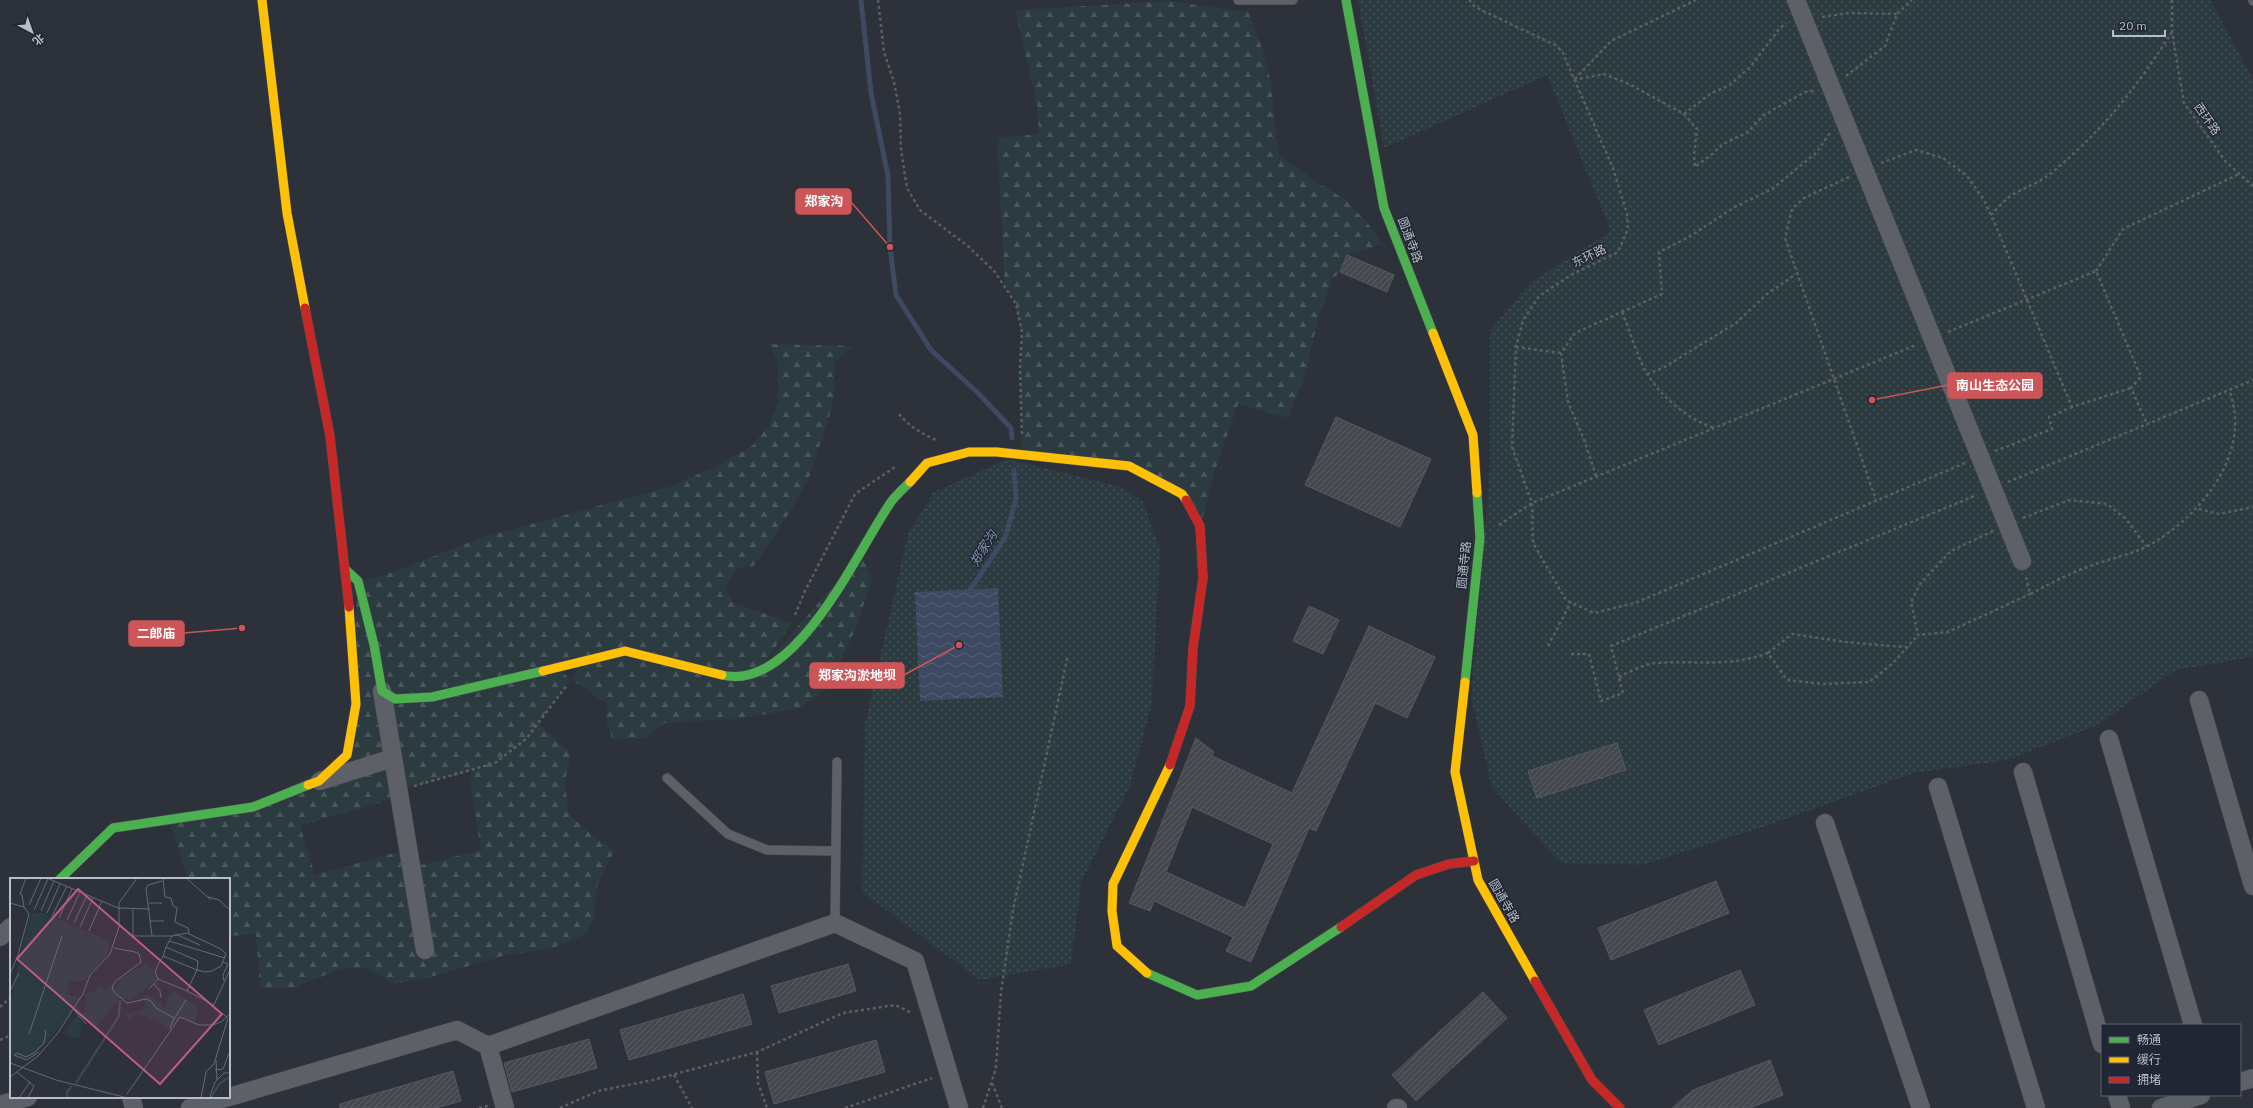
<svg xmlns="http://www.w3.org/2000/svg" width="2253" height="1108" font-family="'IBM Plex Sans','Noto Sans SC',sans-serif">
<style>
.forest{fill:url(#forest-firs);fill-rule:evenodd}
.park{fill:url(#park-dots)}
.water{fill:url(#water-waves)}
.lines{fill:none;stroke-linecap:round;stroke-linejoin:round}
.stream{stroke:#3e4962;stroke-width:5}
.building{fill:url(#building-hatch);stroke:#565961;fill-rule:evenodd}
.lane-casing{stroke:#494c52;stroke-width:10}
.street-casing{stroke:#494c52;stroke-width:19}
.fast-casing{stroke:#494c52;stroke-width:10}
.slow-casing{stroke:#494c52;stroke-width:10}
.jam-casing{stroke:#494c52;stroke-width:10}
.path{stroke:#5b5f65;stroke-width:2.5;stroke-dasharray:3 3;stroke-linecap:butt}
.lane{stroke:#5e6068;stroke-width:9}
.street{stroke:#5e6068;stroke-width:18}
.fast{stroke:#4caf50;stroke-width:9}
.slow{stroke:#ffc107;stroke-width:9}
.jam{stroke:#c62828;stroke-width:9}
.labels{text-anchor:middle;stroke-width:3;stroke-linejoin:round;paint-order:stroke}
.street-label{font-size:12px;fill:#b9bdc9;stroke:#212634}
.water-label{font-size:13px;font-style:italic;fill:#838fae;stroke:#212634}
.inset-river{fill:none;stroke:#3e4962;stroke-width:2}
.inset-road{fill:none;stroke:#656973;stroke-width:1}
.view{fill:#be5a87;fill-opacity:0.15;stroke:#be5a87;stroke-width:2}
.inset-edge{fill:none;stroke:#b9bdc9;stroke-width:2}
.leader{fill:none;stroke:#cd5558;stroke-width:1.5}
.callout-dot{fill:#cd5558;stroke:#212634;stroke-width:1.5}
.callout{fill:#cd5558;stroke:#cd5558;stroke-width:1.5}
.callout-label{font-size:13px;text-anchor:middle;font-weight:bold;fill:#fff}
</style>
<defs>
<pattern id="forest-firs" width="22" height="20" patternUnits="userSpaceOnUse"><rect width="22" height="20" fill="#2b3b40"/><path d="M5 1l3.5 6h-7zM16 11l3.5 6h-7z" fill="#48555a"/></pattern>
<pattern id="park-dots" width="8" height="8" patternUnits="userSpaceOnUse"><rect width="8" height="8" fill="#2b3b40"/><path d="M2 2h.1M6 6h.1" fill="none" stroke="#48555a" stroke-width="1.8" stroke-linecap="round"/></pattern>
<pattern id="water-waves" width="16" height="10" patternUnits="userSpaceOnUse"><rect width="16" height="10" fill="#3e4962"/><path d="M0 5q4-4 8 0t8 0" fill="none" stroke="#586177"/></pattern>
<pattern id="building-hatch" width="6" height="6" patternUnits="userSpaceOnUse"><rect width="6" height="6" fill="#44474e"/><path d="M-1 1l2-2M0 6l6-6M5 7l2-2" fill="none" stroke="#5d6066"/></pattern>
</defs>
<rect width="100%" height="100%" fill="#2d313a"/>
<!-- forest -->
<path class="forest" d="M1169,1L1248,12C1256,33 1267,56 1270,79C1274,104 1275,130 1279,155L1320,184L1346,200L1369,225L1383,245L1347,255L1340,272L1332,279L1318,319L1306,372L1288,418L1238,404L1216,468L1200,526L1182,494L1129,466L1022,455L1020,368L1022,332L1016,304L1005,287L997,138L1039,134L1037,104L1015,10Z
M770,344L853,346L834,363L835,386L832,407L810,475L792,509L754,566L738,568L725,588L734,603L792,623L759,672L861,553L872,580L855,630L827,689L798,709L736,719L665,723L645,738L613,740L606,722L607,704L571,679L538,723L571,754L565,781L568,813L586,830L614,851L597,886L594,918L586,934L553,948L506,955L427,978L394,984L367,968L340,969L293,988H260L256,934L229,936V879H188L169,820L253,807L347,755L358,581L385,575L483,537L669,487L723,463L753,445L769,425L778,404V362ZM583,661L571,679L556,668ZM472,771L470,780L481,850L412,867L408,849L315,875L300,826L399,797L398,790Z"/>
<!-- park -->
<path class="park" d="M1358,0H2210L2253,79V657L2176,670L2097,725L2008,760L1914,773L1769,825L1642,865L1560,863L1492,787L1471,697L1490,468V331L1530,283L1611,231L1547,75L1384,148Z
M1008,459L1122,487L1143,502L1160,549L1152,703L1130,786L1081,882L1071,964L980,980L862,892L865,724L908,534L934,492Z"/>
<!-- water -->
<path class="water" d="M998,588L1003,697L920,701L915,592Z"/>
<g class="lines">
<!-- stream -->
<path class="stream" d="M861,0L871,93L888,176L890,247L896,295L931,350L978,393L1011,428L1012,438
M970,590L1005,538L1016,499L1014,470"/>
</g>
<!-- building -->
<path class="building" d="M1347,255L1394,275L1387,292L1340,272Z
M1336,417L1431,459L1400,527L1305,485Z
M1309,606L1339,620L1323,654L1293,641Z
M1369,626L1435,657L1407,718L1375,703L1316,831L1309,828L1251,962L1226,951L1233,937L1154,901L1150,911L1129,903L1196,738L1214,752L1212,756L1292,793ZM1192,807L1273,844L1245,908L1166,872Z
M1617,743L1626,770L1537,798L1528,771Z
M1716,881L1729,913L1611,960L1598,928Z
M848,964L856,991L779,1013L771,986Z
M1740,970L1755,1005L1659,1045L1644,1010Z
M1483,992L1507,1018L1416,1101L1392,1075Z
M743,994L752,1024L629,1060L620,1030Z
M589,1039L597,1068L512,1092L504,1063Z
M876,1040L885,1072L774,1104L765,1072Z
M1770,1060L1783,1095L1750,1108H1672L1693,1090Z
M453,1071L461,1101L436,1108H340V1104Z"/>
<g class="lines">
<!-- lane casing -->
<g class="lane-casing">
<path id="lane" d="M1238,0H1293
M2253,0V1
M667,778L728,834L767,850L836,851
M835,923L837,762"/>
</g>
<!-- street casing -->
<g class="street-casing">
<path id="street" d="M1796,0L2022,561
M382,691L425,950
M2199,700L2253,886
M2109,739L2193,1025
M2023,772L2102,1044
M320,781L393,758
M1938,787L2036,1108
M1825,823L1921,1108
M0,937L11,927
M2240,1082L2253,1078
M2117,1095L2121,1108
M131,1097L134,1108
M229,1097L457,1030L488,1046
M0,1105L28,1097
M190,1108L228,1097
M505,1108L488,1046L835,923L915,961L959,1108
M1396,1108H1398
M2161,1108L2201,1095"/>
</g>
<!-- fast casing -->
<g class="fast-casing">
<path id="fast" d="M1346,0L1384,208L1433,333
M346,570L358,581L374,645L382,691L395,699L432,697L543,671
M722,675C796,693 857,551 891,502C896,495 904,488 910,482
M1465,682L1480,538L1477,493
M60,879L113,828L253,807L308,785
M1147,973L1197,995L1251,986L1341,927"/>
</g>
<!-- slow casing -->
<g class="slow-casing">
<path id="slow" d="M262,0L287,213L305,308
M1433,333L1473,435L1477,493
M910,482L927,463L969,452H997L1129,466L1182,494L1186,500
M543,671L625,651L722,675
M1465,682L1455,772L1478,880L1535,981
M308,785L319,781L347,755L356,704L349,607
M1147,973L1117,946L1112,911L1113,884L1170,765"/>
</g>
<!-- jam casing -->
<g class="jam-casing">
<path id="jam" d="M305,308L330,436L349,607
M1170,765L1190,706L1193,648L1203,578L1200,526L1186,500
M1341,927L1416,875L1449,864L1474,861
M1535,981L1592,1080L1620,1108"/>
</g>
<!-- path -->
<path class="path" d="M878,0L884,52L894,82L900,113L901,149L907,188L920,210L969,247L995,272L1016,304L1022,332L1020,368L1022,436
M1469,0L1475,7L1555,45L1562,51L1613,168L1627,214L1628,229L1618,252L1571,275L1539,296L1523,320L1516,347L1512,447L1532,503L1533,543L1566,600L1594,613L1635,603L1965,463
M2172,0V32L2184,103L2226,162L2253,186
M1822,17L1849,13L1897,14
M1846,76L1885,46L1897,14L1912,0
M1575,79L1611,41L1696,0
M1574,80L1604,74L1629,84L1684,114L1697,129L1694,156L1695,167L1711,155L1723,144L1748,132L1764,115L1805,92L1814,91
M1684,114L1710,94L1730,85L1751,66L1779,29L1786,23
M1881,163L1916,150L1943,158L1967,176L1984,200L1998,231L2072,407L2131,388
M1849,177L1804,198L1792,209L1785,238L1876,500
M1991,215C1996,210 2002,203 2008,198C2021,188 2038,184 2050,174C2101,133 2137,87 2172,32
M2096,271L2123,229L2239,174
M1622,312C1630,330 1638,360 1648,375C1662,398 1688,419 1714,428
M1948,332L2096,271L2141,377L2131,388L2147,424
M1516,347L1561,353
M1647,374L1663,368L1736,323L1767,294L1796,274
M899,414C909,426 922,434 936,440
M1995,451L2052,429L2049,417L2072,407
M1596,476L1585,442L1568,402L1561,353L1575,333L1662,294L1659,252L1689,237L1733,208L1772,189L1816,153L1830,133
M2008,482L2253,380
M2199,509L2219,514L2253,507
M2023,518L2069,500L2107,504L2126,519L2146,546
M1499,525L1532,503L1916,345
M1993,531L1951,551L1920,584L1911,602L1918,635L1948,632L2030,594
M2026,577L2030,594C2048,585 2066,575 2085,568C2106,559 2133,555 2153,543C2203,513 2253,451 2229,390
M795,615L805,591L855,494L895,467
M1548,646L1571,602
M1768,653L1792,634L1846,642L1906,647
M1571,654H1589L1601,701L1623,693L1611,646L1977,495
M1619,677C1630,672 1645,663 1657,663C1697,660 1728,668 1768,653L1787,680L1823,684L1869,682L1892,664L1918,635
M414,786L495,763L526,739L567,685
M0,1007L11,997
M0,1040L11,1035
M757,1052L758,1083L767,1108
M674,1075L692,1108
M992,1083L1002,1108
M479,1108L488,1106
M560,1108L598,1091L653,1080L757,1052L843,1013L895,1005L912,1013
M845,1108L932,1078
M983,1108L996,1068L1001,992L1013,910L1068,655"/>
<!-- lane -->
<use href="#lane" class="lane"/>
<!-- street -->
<use href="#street" class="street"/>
<!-- fast -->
<use href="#fast" class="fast"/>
<!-- slow -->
<use href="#slow" class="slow"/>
<!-- jam -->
<use href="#jam" class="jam"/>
</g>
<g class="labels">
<!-- street labels -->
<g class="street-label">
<text transform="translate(2207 119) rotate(55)" y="4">西环路</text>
<text transform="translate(1410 240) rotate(69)" y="4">圆通寺路</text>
<text transform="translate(1589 256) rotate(-26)" y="4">东环路</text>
<text transform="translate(1464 565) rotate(-84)" y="4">圆通寺路</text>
<text transform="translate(1504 901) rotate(60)" y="4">圆通寺路</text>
</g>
<!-- water labels -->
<g class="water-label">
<text transform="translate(983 548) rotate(-58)" y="5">郑家沟</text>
</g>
</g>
<!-- overview -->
<g transform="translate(10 878)">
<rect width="220" height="220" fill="#2d313a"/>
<path d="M103,106L110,121L86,149L71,136L77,126L76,114L81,115L91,108L94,112ZM165,114L188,129L185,145L170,139L160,151L135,138L125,137L120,142L115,137L137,129L134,123L139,121L126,123L136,117L152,125V131L156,130L158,118ZM68,136L72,149L69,159L64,160L53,155Z" fill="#2b3b40"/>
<path d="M20,35H33L93,60L99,65V73L74,103H60L56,116L70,120L59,138L22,180L11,182L0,178V126ZM135,86L142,90L145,102L122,122L111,121L106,113L107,107L116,98Z" fill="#2b3b40"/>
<path class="inset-river" d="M66,205L109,138L110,122M202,218L210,205L220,199M57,220V214L62,208"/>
<path class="inset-road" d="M37,0L108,30L140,31M153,0L155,19L161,20L163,28L167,30L165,44L178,50L179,56M176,0L201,22M198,19L209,22L220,32M0,25L14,29L19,36L8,77L0,96M139,25H152M19,27L31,0M14,29L12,17L10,16L16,0M123,31V58H162M24,32L38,1M31,33L44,3M37,35L50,6M42,38L57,8M49,40L62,11M57,42L70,14M140,43H154M64,45L77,17M70,49L83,20M79,53L92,23M165,56L190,67M142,58L136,11L138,7L152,3M159,63L215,80M104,70L125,74L129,76L131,84L106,103L102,109L104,114L117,125L136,121L141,123L146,130L164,140L160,151M153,78L187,92L195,94L202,93L211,88L216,76L211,71L177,55L162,58L156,69L153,78L152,80L149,85L145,94L148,101L177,113L187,92L188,83L156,69M213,84L218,86L213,97L214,103M144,106L150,113L151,120M139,111L148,101M0,113L9,95M177,113L204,127M64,132L76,146M217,139L203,129L220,92M164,141L176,122M19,156L52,58M29,174L17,182L4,177L7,175L16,179L24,175L34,165L36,154L34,152M206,182L207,202M0,185L46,202L118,220M205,192L213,191L220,173M7,194L24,208L18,220M0,199L28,178L47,156L73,116L80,97L100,76L109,49V25L127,0M117,216L170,139L189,147H203L211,144L220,136M9,220L20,204M191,220L196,194L204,186L218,140M204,220L200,218L205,204L214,195H220"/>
<path class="view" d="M68,11L212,136L150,206L7,81Z"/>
<rect width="220" height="220" class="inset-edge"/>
</g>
<!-- callouts -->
<path class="leader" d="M890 247L851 202M1872 400L1948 385M242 628L184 633M959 645L904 675"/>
<g class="callout-dot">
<circle cx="890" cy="247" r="4"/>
<circle cx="1872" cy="400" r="4"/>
<circle cx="242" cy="628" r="4"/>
<circle cx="959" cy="645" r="4"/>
</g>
<g class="callout">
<rect x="796" y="189" width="55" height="25" rx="4"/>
<rect x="1948" y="373" width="94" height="25" rx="4"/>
<rect x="129" y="621" width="55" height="25" rx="4"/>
<rect x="810" y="663" width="94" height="25" rx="4"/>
</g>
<g class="callout-label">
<text x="824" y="206">郑家沟</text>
<text x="1995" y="390">南山生态公园</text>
<text x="156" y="638">二郎庙</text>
<text x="857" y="680">郑家沟淤地坝</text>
</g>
<!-- legend -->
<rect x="2101" y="1024" width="140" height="72" fill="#212634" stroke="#5e6270"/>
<rect x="2109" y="1037" width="20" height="6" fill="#4caf50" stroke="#5e6270"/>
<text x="2137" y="1044" font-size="12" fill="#b9bdc9">畅通</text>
<rect x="2109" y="1057" width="20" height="6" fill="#ffc107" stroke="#5e6270"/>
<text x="2137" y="1064" font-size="12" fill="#b9bdc9">缓行</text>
<rect x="2109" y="1077" width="20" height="6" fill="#c62828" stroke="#5e6270"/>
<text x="2137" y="1084" font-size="12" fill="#b9bdc9">拥堵</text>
<!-- north arrow -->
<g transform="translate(32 32) rotate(139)" stroke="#212634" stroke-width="3" paint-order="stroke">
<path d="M0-3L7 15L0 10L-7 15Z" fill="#b9bdc9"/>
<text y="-6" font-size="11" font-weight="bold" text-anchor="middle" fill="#b9bdc9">北</text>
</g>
<!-- scale -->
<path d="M2113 30v6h52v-6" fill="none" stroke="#b9bdc9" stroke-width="2"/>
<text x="2119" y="30" font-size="12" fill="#b9bdc9" stroke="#212634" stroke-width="3" paint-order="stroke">20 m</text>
</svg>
